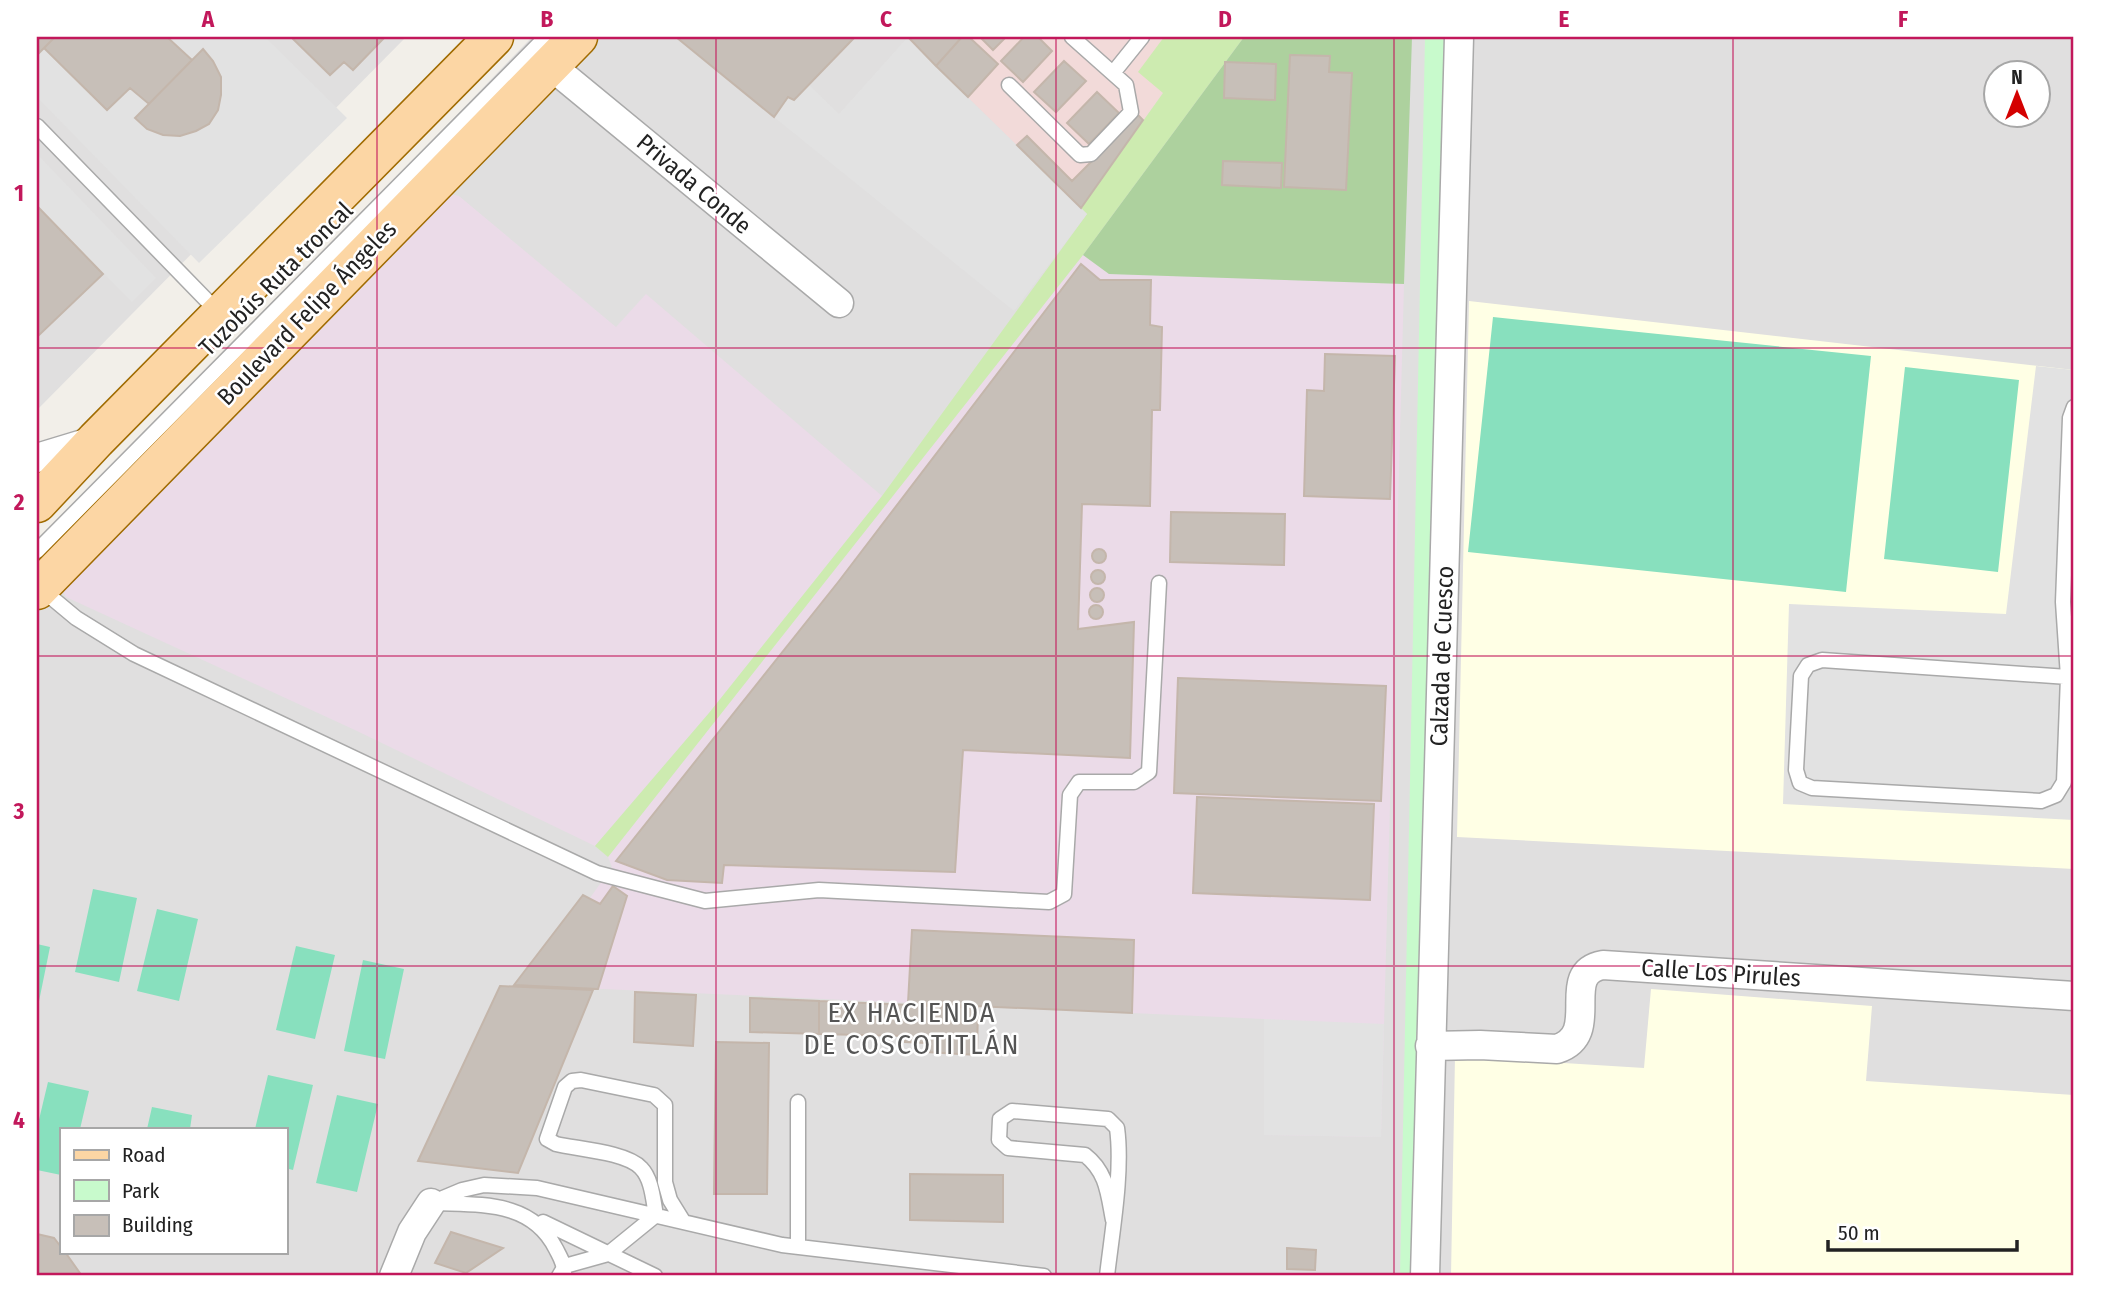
<svg xmlns="http://www.w3.org/2000/svg" width="2111" height="1313" font-family="'Fira Sans Condensed',sans-serif">
<style>
.residential{fill:#e0dfdf;fill-rule:evenodd}
.commercial{fill:#f2dad9}
.industrial{fill:#ebdbe8}
.education{fill:#ffffe5}
.grass{fill:#cdebb0}
.forest{fill:#add19e;fill-rule:evenodd}
.park{fill:#c8facc}
.pitch{fill:#88e0be}
.parking{fill:#e2e2e2}
.building{fill:#c7bfb8;stroke:#c4b6ab;stroke-width:2}
.lines{fill:none;stroke-linecap:round;stroke-linejoin:round}
.lane-casing{stroke:#a9a9a9;stroke-width:17}
.street-casing{stroke:#a9a9a9;stroke-width:31}
.primary-casing{stroke:#a06b00;stroke-width:41}
.lane{stroke:#fff;stroke-width:14}
.street{stroke:#fff;stroke-width:28}
.primary{stroke:#fcd6a4;stroke-width:38}
.grid{fill:none;stroke:#c2185b;stroke-width:2;stroke-opacity:0.55}
.labels{text-anchor:middle;stroke-width:5;stroke-linejoin:round;paint-order:stroke}
.street-label{font-size:24px;fill:#222;stroke:#fff}
.quarter-label{font-size:28px;letter-spacing:2px;fill:#555;stroke:#fff}
.neatline{fill:none;stroke:#c2185b;stroke-width:2.5}
.grid-label{font-size:23px;text-anchor:middle;font-weight:bold;fill:#c2185b}
</style>
<rect width="100%" height="100%" fill="#f2efe9"/>
<!-- residential -->
<path class="residential" d="M37,37H406L37,410Z
M532,37H2074V1276H37V541L392,182ZM1996,74H2038V116H1996ZM61,1129H285V1252H61Z"/>
<!-- commercial -->
<path class="commercial" d="M906,37H1203L1081,208Z"/>
<!-- industrial -->
<path class="industrial" d="M437,191L459,196L616,327L646,294L882,496L709,713L595,846L357,731L66,597L59,584Z
M1083,255L1109,274L1404,284L1381,1137L1264,1135V1019L514,985L583,895L590,898L612,867L608,857Z"/>
<!-- education -->
<path class="education" d="M1469,301L2074,370V869L1457,837Z
M1651,989L1872,1006L1866,1081L2074,1095V1276H1451L1455,1056L1644,1068Z"/>
<!-- grass -->
<path class="grass" d="M1164,37H1244L1083,255L608,857L595,846L709,713L882,496L1087,214L1081,208L1163,93L1138,72Z"/>
<!-- forest -->
<path class="forest" d="M1244,37H1412L1404,284L1109,274L1083,255ZM1290,55L1330,56L1329,72L1352,74L1346,190L1284,187ZM1225,62L1276,64L1275,100L1224,98ZM1223,161L1281,163V187L1222,185Z"/>
<!-- park -->
<path class="park" d="M1425,37H1456L1423,1276H1400Z"/>
<!-- pitch -->
<path class="pitch" d="M1493,317L1871,356L1846,592L1468,552Z
M1905,367L2019,380L1998,572L1884,559Z
M93,889L137,898L119,982L75,972Z
M157,909L198,919L179,1001L137,991Z
M37,944L50,947L37,1011Z
M296,946L335,955L315,1039L276,1030Z
M363,960L404,969L385,1059L344,1051Z
M268,1075L313,1085L293,1170L285,1168V1129H255Z
M48,1082L89,1091L80,1129H61V1175L37,1170V1128Z
M337,1095L378,1104L357,1192L316,1183Z
M152,1107L192,1115L190,1129H147Z"/>
<!-- parking -->
<path class="parking" d="M167,37H265L347,118L199,263L37,97V55L44,48L107,110L130,88L149,104L135,118L147,129L163,135L180,136L196,131L209,124L218,110L221,95V77L213,62L203,49L192,60Z
M907,38L1087,214L1014,311L774,117L788,97L794,100L809,85L839,114Z
M37,154L156,278L132,302L37,206Z
M2036,366L2074,370V820L1783,804L1789,604L2006,614Z
M1264,1019L1384,1024L1381,1137L1264,1135Z"/>
<!-- building -->
<path class="building" d="M37,37H55L39,53Z
M55,37H167L192,60L149,104L130,88L107,110L44,48Z
M291,37H385L353,70L344,62L330,75Z
M676,37H855L794,100L788,97L774,117Z
M908,37H962L936,66Z
M962,37H969L998,64L968,97L936,66Z
M980,37H1006L993,50Z
M1024,37H1038L1052,51L1023,82L1001,61Z
M203,49L213,61L221,77V95L218,110L209,124L196,131L180,136L163,135L147,129L135,118Z
M1290,55L1330,56L1329,72L1352,73L1346,190L1284,187Z
M1064,61L1086,81L1056,112L1034,92Z
M1225,62L1276,64L1275,100L1224,98Z
M1097,92L1119,113L1089,144L1067,123Z
M1138,115L1143,120L1081,208L1017,145L1027,136L1072,181Z
M1223,161L1282,163L1281,188L1222,185Z
M37,206L103,274L37,337Z
M1081,264L1100,280H1151L1150,325L1162,327L1160,410H1152L1150,506L1082,504L1078,629L1134,622L1130,758L963,750L955,872L724,865L722,883L667,880L616,861L839,581Z
M1325,354L1395,356L1390,499L1304,496L1307,390L1324,391Z
M1171,512L1285,514L1284,565L1170,562Z
M1092 556a7 7 0 1 1 14 0a7 7 0 1 1-14 0Z
M1091 577a7 7 0 1 1 14 0a7 7 0 1 1-14 0Z
M1090 595a7 7 0 1 1 14 0a7 7 0 1 1-14 0Z
M1089 612a7 7 0 1 1 14 0a7 7 0 1 1-14 0Z
M1178,678L1386,686L1381,801L1174,793Z
M1197,797L1374,804L1370,900L1193,893Z
M613,886L627,896L598,989L514,985L583,895L600,904Z
M912,930L1134,940L1132,1013L908,1003Z
M500,986L593,990L518,1173L418,1161Z
M635,992L696,995L693,1046L634,1042Z
M750,998L819,1001V1034L750,1032Z
M819,1001L978,1008L977,1055L926,1052V1043L905,1042V1036L819,1034Z
M716,1042L769,1043L767,1194H714Z
M910,1174L1003,1175V1222L910,1220Z
M451,1232L503,1248L466,1273L435,1263Z
M37,1234L54,1238L61,1247V1252H65L82,1276H37Z
M1287,1248L1316,1250L1315,1270L1287,1269Z"/>
<g class="lines">
<!-- lane casing -->
<g class="lane-casing">
<path id="lane" d="M1113,73L1142,37
M1009,85L1080,155L1091,154L1131,112L1126,85L1072,37
M37,126L219,313
M37,551L546,37
M40,588L76,618L134,654L597,873L705,901L819,890L1049,902L1064,894L1070,795L1079,782H1134L1149,772L1159,583
M2068,677L1822,660L1808,665L1801,676L1796,770L1800,783L1812,788L2041,801L2056,795L2064,782L2068,677L2063,602L2070,418L2074,407
M798,1102V1247
M431,1203L462,1190L484,1185L537,1188L782,1245L1044,1276
M436,1203C482,1205 532,1201 556,1249C560,1257 565,1264 564,1274
M543,1222L655,1276
M559,1276L565,1266L608,1254L656,1215C653,1200 652,1179 641,1168C626,1152 577,1149 556,1144L547,1139L565,1087L572,1081L581,1080L654,1095L665,1105V1182L670,1200L683,1221
M1107,1276C1112,1232 1123,1171 1117,1128L1108,1119L1012,1111L1000,1119L999,1140L1008,1148L1085,1155C1107,1172 1108,1194 1113,1220"/>
</g>
<!-- street casing -->
<g class="street-casing">
<path id="street" d="M550,65L839,303
M37,458L93,441
M1430,1046L1480,1045L1557,1049C1604,1034 1557,973 1603,965L2074,996
M394,1276L412,1232L431,1203
M1425,1276L1459,37"/>
</g>
<!-- primary casing -->
<g class="primary-casing">
<path id="primary" d="M37,503L96,440L494,37
M37,590L578,37"/>
</g>
<!-- lane -->
<use href="#lane" class="lane"/>
<!-- street -->
<use href="#street" class="street"/>
<!-- primary -->
<use href="#primary" class="primary"/>
</g>
<!-- grid -->
<path class="grid" d="M377,37V1276M716,37V1276M1056,37V1276M1394,37V1276M1733,37V1276M37,348H2074M37,656H2074M37,966H2074"/>
<g class="labels">
<!-- street labels -->
<g class="street-label">
<text transform="translate(694 184) rotate(40)" y="8">Privada Conde</text>
<text transform="translate(276 279) rotate(-45)" y="8">Tuzobús Ruta troncal</text>
<text transform="translate(307 313) rotate(-46)" y="8">Boulevard Felipe Ángeles</text>
<text transform="translate(1442 656) rotate(-88)" y="8">Calzada de Cuesco</text>
<text transform="translate(1721 973) rotate(4)" y="8">Calle Los Pirules</text>
</g>
<!-- quarter labels -->
<g class="quarter-label">
<text x="912" y="1022">EX HACIENDA<tspan x="912" dy="32">DE COSCOTITLÁN</tspan></text>
</g>
</g>
<!-- border -->
<rect width="2111" height="1313" fill="none" stroke="#ffffff" stroke-width="77"/>
<!-- legend -->
<rect x="60" y="1128" width="228" height="126" fill="#ffffff" stroke="#a7a7a7" stroke-width="2"/>
<rect x="74" y="1150" width="35" height="10" fill="#fcd6a4" stroke="#a7a7a7" stroke-width="2"/>
<text x="122" y="1162" font-size="21" fill="#222222">Road</text>
<rect x="74" y="1180" width="35" height="21" fill="#c8facc" stroke="#a7a7a7" stroke-width="2"/>
<text x="122" y="1198" font-size="21" fill="#222222">Park</text>
<rect x="74" y="1215" width="35" height="21" fill="#c7bfb8" stroke="#a7a7a7" stroke-width="2"/>
<text x="122" y="1232" font-size="21" fill="#222222">Building</text>
<!-- north arrow -->
<g transform="translate(2017 94)"><circle r="33" fill="#ffffff" stroke="#a7a7a7" stroke-width="2"/>
<path d="M0-5L12 26L0 18L-12 26Z" fill="#d40000"/>
<text y="-10" font-size="19" font-weight="bold" text-anchor="middle" fill="#222222">N</text>
</g>
<!-- scale -->
<path d="M1828 1240v10h189v-10" fill="none" stroke="#222222" stroke-width="3.5"/>
<text x="1838" y="1240" font-size="21" fill="#222222" stroke="#ffffff" stroke-width="5" paint-order="stroke">50 m</text>
<rect x="38" y="38" width="2034" height="1236" class="neatline"/>
<g class="grid-label">
<text x="208" y="27">A</text>
<text x="547" y="27">B</text>
<text x="886" y="27">C</text>
<text x="1225" y="27">D</text>
<text x="1564" y="27">E</text>
<text x="1903" y="27">F</text>
<text x="19" y="201">1</text>
<text x="19" y="510">2</text>
<text x="19" y="819">3</text>
<text x="19" y="1128">4</text>
</g>
</svg>
